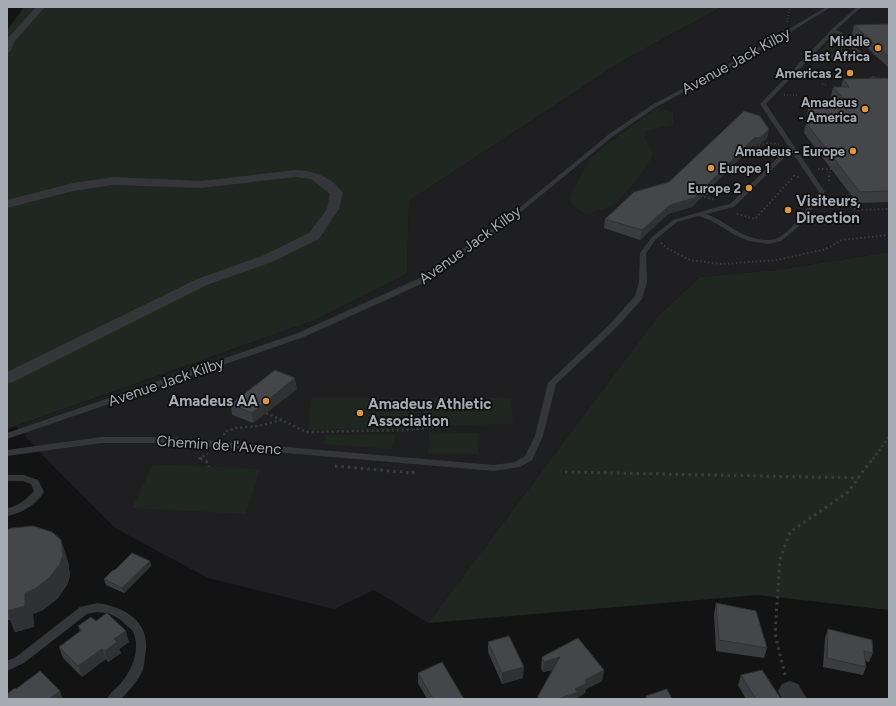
<svg xmlns="http://www.w3.org/2000/svg" width="896" height="706" font-family="Figtree,sans-serif">
<style>
.built{fill:#1f1f21}
.green{fill:#202620}
.lines{fill:none;stroke-linecap:round;stroke-linejoin:round}
.path-far3{stroke:#3a3d40;stroke-width:1.5;stroke-dasharray:1 2;stroke-linecap:butt}
.path-far2{stroke:#3a3d40;stroke-width:2;stroke-dasharray:1.5 2.5;stroke-linecap:butt}
.path-far1{stroke:#3a3d40;stroke-width:2.5;stroke-dasharray:2 3;stroke-linecap:butt}
.path{stroke:#3a3d40;stroke-width:3;stroke-dasharray:2.5 4;stroke-linecap:butt}
.lane{fill:#343639;fill-rule:evenodd}
.street{fill:#343639;fill-rule:evenodd}
.wall{fill:#3b3c3f}
.shaded-wall{fill:#303133}
.building{fill:#454649;stroke:#303133}
.poi-dot{fill:#de9741;stroke:#0e0e0f;stroke-width:1.5}
.labels{text-anchor:middle;stroke-width:3.5;stroke-linejoin:round;paint-order:stroke}
.far-poi-label{font-size:13px;font-weight:bold;fill:#a6acb3;stroke:#0e0e0f;text-anchor:end}
.street-label{font-size:15px;fill:#a6acb3;stroke:#0e0e0f}
.poi-label{font-size:15px;font-weight:bold;fill:#a6acb3;stroke:#0e0e0f;text-anchor:start}
</style>
<rect width="100%" height="100%" fill="#131314"/>
<!-- built -->
<path class="built" d="M722,7H889V252L776,270L700,277L658,316L428,623L374,590L334,609L208,578L115,528L52,465L16,426L313,321L407,274L409,201L624,60Z"/>
<!-- green -->
<path class="green" d="M24,7H722L624,60L409,201L407,274L313,321L7,429V30Z
M833,40L840,41L852,54L849,55L825,53L822,50L827,43Z
M658,108L673,112V125L645,131V139L653,154C649,165 625,196 615,203C608,209 595,211 586,214L573,206L569,197L591,158L610,142Z
M889,252V610L758,595L428,623L658,316L700,277L776,270Z
M312,398H409V429L308,430Z
M424,398H511L513,424L423,426Z
M429,432L478,433V454H428Z
M396,434L391,449L323,444L325,435Z
M153,464L260,469L246,514L132,508Z"/>
<g class="lines">
<!-- path-far3 -->
<path class="path-far3" d="M787,22L790,7
M822,84L828,85
M784,95H798"/>
<!-- path-far2 -->
<path class="path-far2" d="M748,147L754,149L766,143L779,144
M818,169H831L829,174V184
M702,193L707,194L705,197L714,200
M828,198L858,210L889,209
M737,214L755,219L794,176L801,178
M661,243L668,249L690,260L722,264L777,260L826,249L842,240L889,235"/>
<!-- path-far1 -->
<path class="path-far1" d="M266,413L282,420
M224,435V432L236,428L258,426L282,420L306,432L410,430L436,426
M199,459L200,457L208,454
M873,459L889,437"/>
<!-- path -->
<path class="path" d="M200,458L209,463V467
M335,466L413,473V471
M565,472L858,478
M785,675L775,634L780,559L790,532L848,492L873,458"/>
<!-- lane -->
<path class="lane" d="M826,7H831L746,59L656,107L612,137L510,221L428,281L304,337L7,439V433L298,333L422,277L506,219L608,135L652,105L742,57Z
M857,7H863L858,10L836,30L841,32L867,58V60L812,56L766,104L825,192L824,193L798,227L781,241L768,244L749,241L735,235L712,221L699,216L677,222L656,239L646,253L647,282L642,299L615,329L556,384L543,436L532,460L520,467L494,471L170,443H101L7,456V450L101,437H170L494,465L515,462L525,456L535,436L548,383L609,325L635,296L639,282L640,253L652,237L673,220L721,206L730,204L789,147L760,104L834,27ZM834,33L837,34L860,57L815,53ZM791,151L819,192C808,206 793,230 778,238C767,243 749,238 739,232C728,226 718,218 706,214L734,207Z
M873,76L889,83V87L871,79L870,78Z
M7,475H24L38,480L44,492C36,505 22,513 7,516V508C18,507 26,499 34,491L31,484L23,481H7Z
M97,603C127,607 152,623 145,657C144,662 144,668 142,672C137,682 129,691 121,699H107C110,692 117,688 121,683C132,670 140,651 134,634C133,630 127,626 124,623C114,613 101,610 87,614L24,663L7,671V661L16,657L80,607Z"/>
<!-- street -->
<path class="street" d="M36,7H45L15,41L10,52L7,53V39Z
M296,170C314,171 332,177 343,193L339,209L319,239L272,262L207,285L13,382L7,383V372L197,279L262,256L309,233L327,209L330,194L311,179L296,177L201,188L113,185L73,191L7,208V200L73,183L113,177L201,181Z
M790,681L798,684L807,699H782L778,691L782,684Z"/>
</g>
<!-- wall -->
<path class="wall" d="M889,24V68L852,34L854,25Z
M843,79L889,80V202L857,203L804,133L806,123H812L807,116L809,106H839L831,96L833,87H841Z
M769,129L767,138L759,145L752,146L692,207L668,214L640,240L604,228L605,219L669,182Z
M297,389L253,423L232,415L231,404Z
M7,530L68,561L70,576L67,585L58,598L43,610L33,614L34,627L15,632L10,620H7Z
M150,561L151,566L124,593L106,585L104,579L115,570Z
M716,603L767,648L764,658L716,651L714,614Z
M96,621L129,642L119,649L121,653L108,662L106,659L82,677L63,658L59,647L80,631L78,626Z
M828,629L873,653L869,662L865,661L866,667L863,675L823,667L825,638Z
M488,642L523,678L502,684L488,652Z
M542,657L604,670L602,681L586,689L585,693L577,698V699H537L538,696L553,670L543,672L541,668Z
M418,673L464,699H427L418,683Z
M741,675L781,699H746L738,685Z"/>
<!-- shaded-wall -->
<path class="shaded-wall" d="M769,129L767,138L759,145L752,146L692,207L668,214L640,240L642,230L670,205L754,138Z
M295,378L297,389L253,423L252,413Z
M61,540L68,561L70,576L67,585L58,598L43,610L33,614L34,627L15,632L7,611L25,593Z
M150,561L151,566L124,593L122,588Z
M126,631L129,642L119,649L121,653L108,662L105,651L114,639Z
M102,649L106,659L82,677L78,666Z
M560,657L558,668L543,672L544,662Z
M524,667L523,678L502,684V673Z
M604,670L602,681L586,689L585,693L577,698V699H558L575,689L585,680Z
M60,691L63,699H49Z"/>
<!-- building -->
<path class="building" d="M889,24V57L854,25Z
M887,78L889,80V191L860,192L806,123H822L809,106H850L833,87H849L843,79Z
M744,111L760,116L769,129L761,137L754,138L694,198L670,205L642,230L605,219L634,192L669,182Z
M275,370L295,378L252,413L231,404Z
M33,526L52,532L61,540L63,555L60,564L50,577L35,589L25,593V606L7,611V530L12,528Z
M132,553L150,561L122,588L104,579L113,570H115Z
M716,603L756,611L767,648L719,640Z
M107,613L126,631L114,639L117,642L105,651L102,649L78,666L59,647L82,630L78,626L91,617L96,621Z
M828,629L872,640L873,653L864,651L866,667L827,658Z
M509,636L524,667L502,673L488,642Z
M578,638L604,670L585,680L587,683L575,689L578,692L558,699H539L538,696L560,657L544,662L542,657Z
M442,662L464,699H433L418,673Z
M762,670L781,699H756L741,675Z
M40,671L60,691L49,699H7V694L15,688L16,689Z
M667,689L672,699H647L646,696Z"/>
<!-- markers -->
<g class="poi-dot">
<circle cx="878" cy="48" r="4"/>
<circle cx="850" cy="73" r="4"/>
<circle cx="865" cy="109" r="4"/>
<circle cx="853" cy="151" r="4"/>
<circle cx="711" cy="168" r="4"/>
<circle cx="749" cy="188" r="4"/>
<circle cx="788" cy="210" r="4"/>
<circle cx="266" cy="401" r="4"/>
<circle cx="360" cy="413" r="4"/>
</g>
<g class="labels">
<!-- far-poi labels -->
<g class="far-poi-label">
<text x="870" y="46">Middle<tspan x="870" dy="15">East Africa</tspan></text>
<text x="842" y="78">Americas 2</text>
<text x="857" y="107">Amadeus<tspan x="857" dy="15">- America</tspan></text>
<text x="845" y="156">Amadeus - Europe</text>
<text x="719" y="173" text-anchor="start">Europe 1</text>
<text x="741" y="193">Europe 2</text>
</g>
<!-- street labels -->
<g class="street-label">
<text transform="translate(736 61) rotate(-29)" y="5">Avenue Jack Kilby</text>
<text transform="translate(470 245) rotate(-36)" y="5">Avenue Jack Kilby</text>
<text transform="translate(166 382) rotate(-19)" y="5">Avenue Jack Kilby</text>
<text transform="translate(219 445) rotate(4)" y="5">Chemin de l'Avenc</text>
</g>
<!-- poi labels -->
<g class="poi-label">
<text x="796" y="206">Visiteurs,<tspan x="796" dy="17">Direction</tspan></text>
<text x="258" y="406" text-anchor="end">Amadeus AA</text>
<text x="368" y="409">Amadeus Athletic<tspan x="368" dy="17">Association</tspan></text>
</g>
</g>
<!-- border -->
<rect width="896" height="706" fill="none" stroke="#a6acb3" stroke-width="16"/>
</svg>
